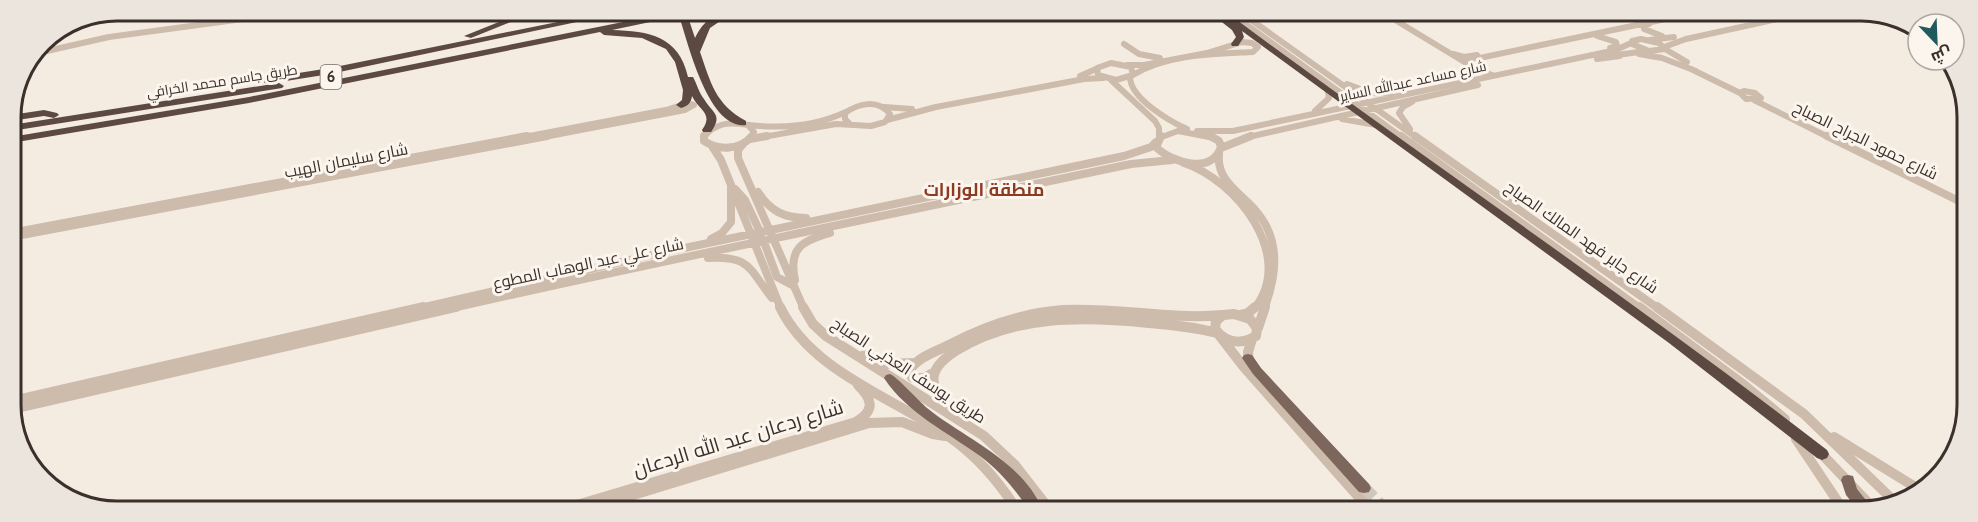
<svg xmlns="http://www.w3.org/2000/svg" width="1978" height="522" font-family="'PT Sans',Cairo,sans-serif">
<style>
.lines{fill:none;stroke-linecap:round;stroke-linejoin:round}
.primary-tunnel{stroke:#cfc6bd;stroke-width:13;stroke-dasharray:13 6;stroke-linecap:butt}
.tertiary-far2{stroke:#cdbbac;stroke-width:6}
.tertiary-far1{stroke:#cdbbac;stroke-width:8}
.tertiary{stroke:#cdbbac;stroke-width:10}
.primary{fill:#7d675c;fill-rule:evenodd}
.motorway{fill:#5c4a42;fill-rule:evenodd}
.labels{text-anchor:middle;stroke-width:6;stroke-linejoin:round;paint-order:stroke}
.far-street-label{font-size:14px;fill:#3b302b;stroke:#fbf5ee}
.shield{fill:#fbf5ee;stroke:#756b66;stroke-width:1.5}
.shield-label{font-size:15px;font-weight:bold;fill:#3b302b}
.street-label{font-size:16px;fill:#3b302b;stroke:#fbf5ee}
.neighbourhood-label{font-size:18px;font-weight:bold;fill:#8c3b22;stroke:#fbf5ee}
.near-street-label{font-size:20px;fill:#3b302b;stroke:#fbf5ee}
.rim{fill:none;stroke:#3b302b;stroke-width:3}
</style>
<rect width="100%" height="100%" fill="#f4ebe1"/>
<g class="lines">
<!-- primary-tunnel -->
<path class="primary-tunnel" d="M1364,488L1386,511"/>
<!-- tertiary-far2 -->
<path class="tertiary-far2" d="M1229,12L1403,138
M1240,12L1417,138
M1382,12L1476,69L1492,75
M1649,24L1644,26V29L1662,36
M1597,36L1616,42L1617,46L1610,48
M1641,39L1659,43L1665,49L1649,51L1632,44V41Z
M1650,40L1674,37
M1124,44L1139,54L1160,58
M40,45L46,48L40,52
M1664,47L1686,39L1805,13
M1665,49L1687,62
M38,53L109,37L302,11
M1453,54L1464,57L1477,55
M1639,54L1662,58L1696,71
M1617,55L1646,51
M1597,59L1620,56
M1111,63L1131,67L1133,75L1116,80L1098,75L1097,68Z
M1127,65H1144L1207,53L1242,42L1252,43L1258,47L1253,52C1214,54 1167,54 1133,75
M1470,65V60L1699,12
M1691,69L1740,93
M1080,76L1096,69
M1130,77C1130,98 1169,121 1187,129
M1111,80L1155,121L1159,128V137
M1347,84L1371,93L1390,94
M1744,91L1755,93L1761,98L1746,99L1740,93Z
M1754,100L1830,138
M884,107L912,109
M1315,111L1329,98L1327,87
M1342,119L1376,125
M887,120L936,107L1084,79L1103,78
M749,125C783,129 817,126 848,111
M1410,129L1399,113L1403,107L1412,102
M1197,131H1233L1616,50L1631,43
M519,138L666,110L688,103L694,105L685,110L539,138
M703,138C716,122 729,122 748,125L754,132L751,138
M758,138L836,124L871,126L885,122L890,114C878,99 859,103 845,113V119L850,124
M1159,138L1178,131L1214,138
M1244,138L1478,85"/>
<!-- tertiary-far1 -->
<path class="tertiary-far1" d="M704,136V141C719,151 740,150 752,136
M1161,136L1156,147C1172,163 1212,175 1221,147L1219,141L1210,136
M1401,136L1641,309
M1415,136L1659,309
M1827,136L1965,204
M750,139L767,136
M744,143L738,150V158L804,309
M712,146L721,160L781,309
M1221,148L1251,136
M1219,154C1216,181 1241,193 1256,211C1281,240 1277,275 1264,309
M1184,163C1236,180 1297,256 1254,309
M735,189L745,200L761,234
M758,192C770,211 784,218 806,218
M11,233L527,136
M11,237L547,136
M760,238L764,242L777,277L792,285
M711,239L722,233L731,222V186
M708,258C751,256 748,268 772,298
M795,280C788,248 802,241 830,233
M416,309L656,254L1124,156L1151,147L1156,142
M449,309C676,257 904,212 1131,164L1172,160"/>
<!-- tertiary -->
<path class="tertiary" d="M780,307C811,371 890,396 945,434C976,455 997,479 1017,510
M803,307L813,324L826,336L984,436L1015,465L1050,510
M1639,307L1744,385L1785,419
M1657,307L1804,414L1894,501
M1234,314L1250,319L1257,328L1256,336C1241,345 1226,343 1215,329L1216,321L1223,315Z
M1240,315L1248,313L1255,307
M1258,328L1265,307
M1219,335L1243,366L1371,511
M864,355L886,364L915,363
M1249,365L1248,352L1252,339
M931,374L925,378H913L908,372C917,357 935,352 949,345C985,326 1022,313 1063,310C1116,307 1169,320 1223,315
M12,401L423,307
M13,409L456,307
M947,409C927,383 928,368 957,350C1016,315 1082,316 1149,323C1172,325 1195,327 1217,333
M1834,437L1920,490
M1796,439L1844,511
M1818,450L1874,509
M560,510L856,422C875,410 873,400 858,385
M584,510L869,423L902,422L933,434L945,436"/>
<!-- primary -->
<path class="primary" d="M1248,354L1252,355L1261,368L1369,484L1371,488L1369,492L1364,493L1359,492L1253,374L1242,358L1244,355Z
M890,374C896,376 919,401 927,408C967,440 1021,460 1043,510H1029C1015,489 1000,471 980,456C947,432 907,413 884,378L886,375Z
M1848,475L1853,476L1857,489L1873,509L1859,511L1846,495L1841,480L1843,476Z"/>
<!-- motorway -->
<path class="motorway" d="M526,11H538L471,38L464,36Z
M612,11H629L330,74L267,84L262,81L267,78L330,68Z
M678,11H695L687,14L695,38C703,21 716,11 735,11L710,28L700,52C711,83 715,104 746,121V125C708,130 688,42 679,16L612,30C649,31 679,36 688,77H693C697,84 699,93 704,99C713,114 723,114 711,132H703L702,130C714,113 699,111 692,96C691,103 688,106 681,108L676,105L682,100L683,90L675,62L666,49L642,38L604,35L600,32L249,103L11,143V137L249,97Z
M1209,12H1226C1425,160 1631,298 1827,450L1829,454L1827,458L1822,460L1817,458L1669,343L1242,31L1244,37L1238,46H1232L1231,44L1236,37L1232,30Z
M279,83L284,86L282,88L11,131V125Z
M44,110L57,113L59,115L54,118L44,116L11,121V115Z"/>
</g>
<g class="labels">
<!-- far-street labels -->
<g class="far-street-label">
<text transform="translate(222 81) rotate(-9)" y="5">طريق جاسم محمد الخرافي</text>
<text transform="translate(1413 81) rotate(-12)" y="5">شارع مساعد عبدالله الساير</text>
</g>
<!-- shield labels -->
<rect class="shield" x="320.5" y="65" width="21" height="24" rx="4.5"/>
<g class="shield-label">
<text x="331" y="82">6</text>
</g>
<!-- street labels -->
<g class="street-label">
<text transform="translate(1866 140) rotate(26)" y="6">شارع حمود الجراح الصباح</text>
<text transform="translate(346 160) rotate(-11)" y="6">شارع سليمان الهيب</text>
<text transform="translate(1582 237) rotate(35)" y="6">شارع جابر فهد المالك الصباح</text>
<text transform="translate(588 263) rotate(-12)" y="6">شارع علي عبد الوهاب المطوع</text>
<text transform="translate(909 370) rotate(33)" y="6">طريق يوسف العذبي الصباح</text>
</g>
<!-- neighbourhood labels -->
<g class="neighbourhood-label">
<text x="984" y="196">منطقة الوزارات</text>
</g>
<!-- near-street labels -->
<g class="near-street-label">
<text transform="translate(738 438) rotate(-17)" y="7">شارع ردعان عبد الله الردعان</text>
</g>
</g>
<!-- crop -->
<path d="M0 0H1978V522H0ZM117 21H1861A96 96 0 0 1 1957 117V405A96 96 0 0 1 1861 501H117A96 96 0 0 1 21 405V117A96 96 0 0 1 117 21Z" fill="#ece5de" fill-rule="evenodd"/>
<path class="rim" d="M117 21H1861A96 96 0 0 1 1957 117V405A96 96 0 0 1 1861 501H117A96 96 0 0 1 21 405V117A96 96 0 0 1 117 21Z"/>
<!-- north arrow -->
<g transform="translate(1936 42) rotate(157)"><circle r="28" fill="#fbf5ee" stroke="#aea6a0" stroke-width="1.5"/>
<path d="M0-4.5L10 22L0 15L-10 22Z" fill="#1f5a5e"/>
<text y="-9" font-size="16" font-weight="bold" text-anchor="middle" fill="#3b302b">ش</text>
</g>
</svg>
